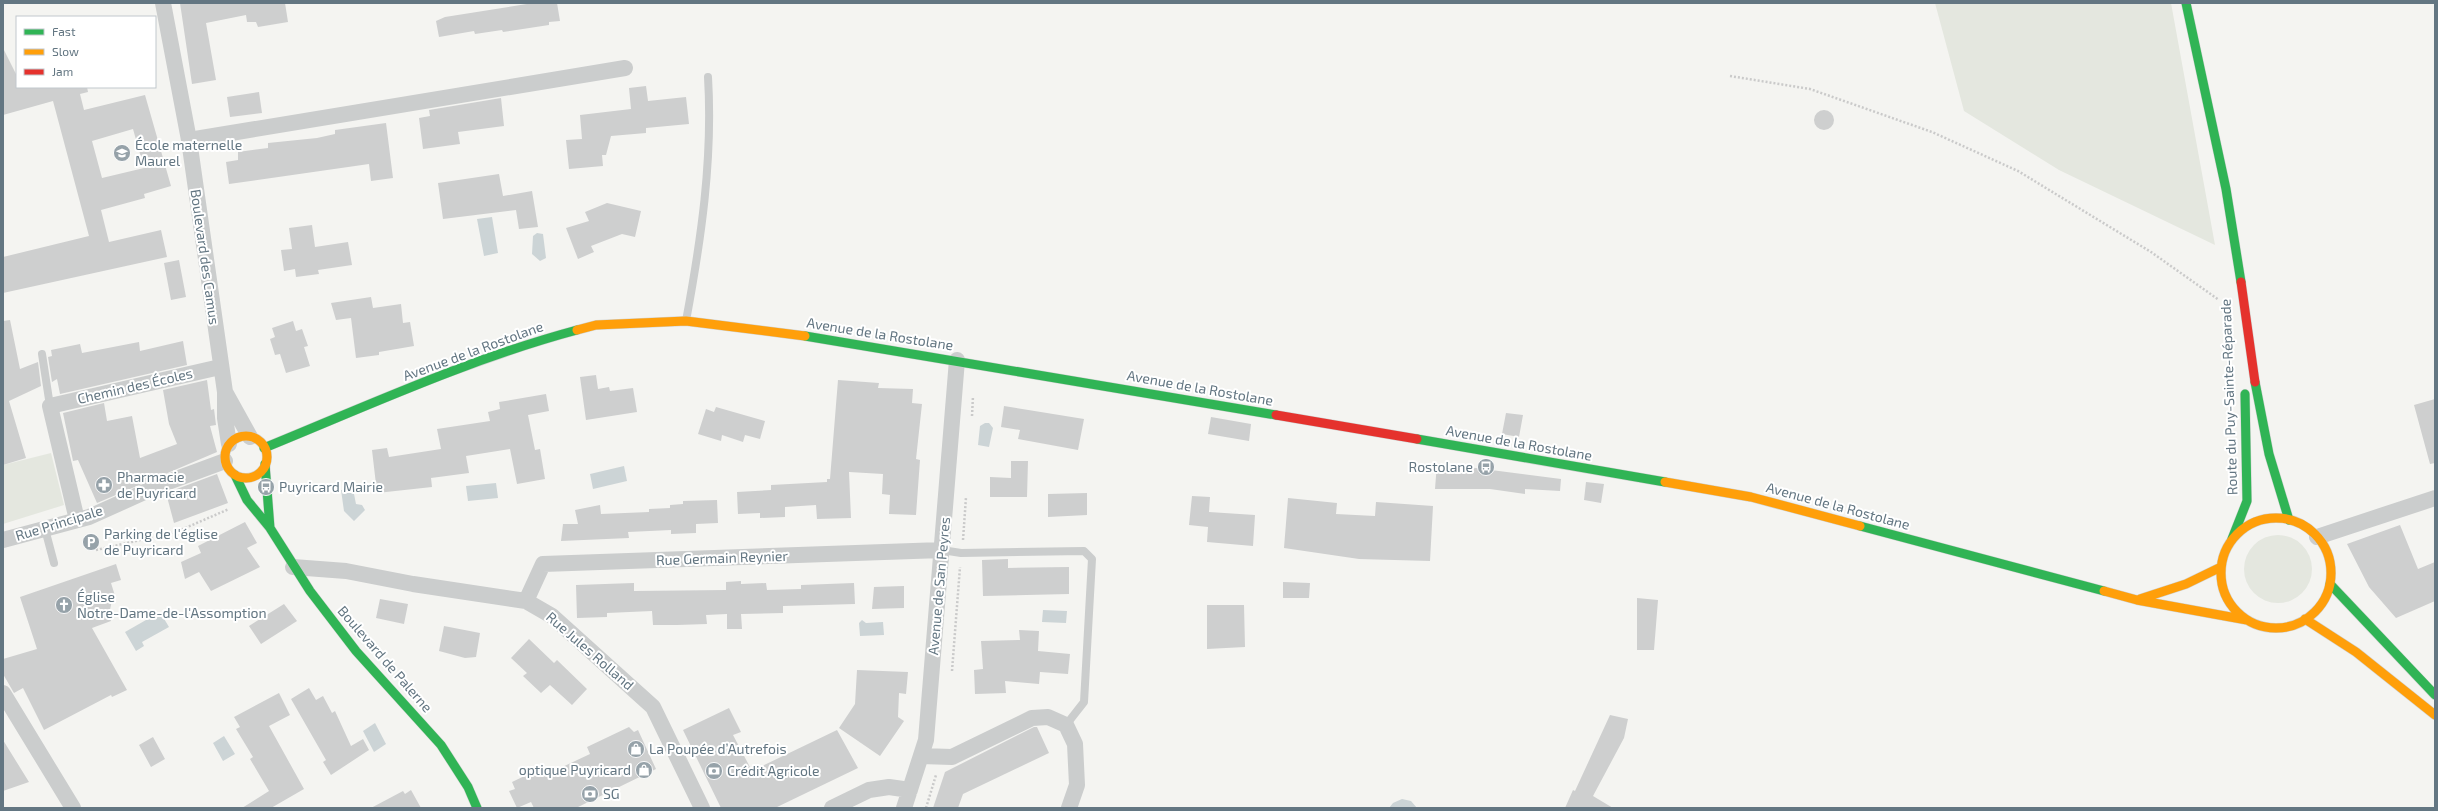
<svg xmlns="http://www.w3.org/2000/svg" width="2438" height="811" font-family="'Exo 2',sans-serif">
<style>
.green{fill:#e4e7df}
.water{fill:#ccd4d6}
.building{fill:#cecfcf;fill-rule:evenodd}
.lines{fill:none;stroke-linecap:round;stroke-linejoin:round}
.fast-casing{stroke:#d0d2d1;stroke-width:10}
.slow-casing{stroke:#d0d2d1;stroke-width:10}
.jam-casing{stroke:#d0d2d1;stroke-width:10}
.path{stroke:#cacaca;stroke-width:2.5;stroke-dasharray:2 2;stroke-linecap:butt}
.lane{stroke:#cbcdcd;stroke-width:8}
.street{stroke:#cbcdcd;stroke-width:16}
.fast{stroke:#30b455;stroke-width:9}
.slow{stroke:#ff9f0a;stroke-width:9}
.jam{stroke:#e5322d;stroke-width:9}
.labels{text-anchor:middle;stroke-width:4;stroke-linejoin:round;paint-order:stroke}
.poi-label{font-size:14px;fill:#637682;stroke:#fff;text-anchor:start}
.street-label{font-size:14px;fill:#637682;stroke:#fff}
</style>
<rect width="100%" height="100%" fill="#f4f4f1"/>
<!-- green -->
<path class="green" d="M1935,3H2171L2215,245L2059,170L1964,111Z
M51,453L64,505L3,524V465Z
M2244 569a34 34 0 1 1 68 0a34 34 0 1 1-68 0Z"/>
<!-- water -->
<path class="water" d="M492,217L498,253L484,256L477,219Z
M537,233L543,234L546,258L540,261L532,254L533,236Z
M985,423H989L993,428L989,447L978,445L980,426Z
M624,466L627,481L593,489L590,474Z
M496,483L498,498L468,501L466,486Z
M353,489L356,504L362,505L365,510L354,521L344,511L341,490Z
M1043,610L1067,611L1066,623L1042,622Z
M160,612L169,627L142,642L144,646L136,651L125,632Z
M862,620L866,623L883,622L884,635L860,636L859,623Z
M375,723L386,744L374,752L363,731Z
M224,736L235,754L223,761L213,743Z
M1402,799L1411,801L1417,808H1389L1393,803Z"/>
<!-- building -->
<path class="building" d="M180,3H285L288,22L258,27L256,22H247L246,15L206,23L216,80L192,84Z
M533,3H557L560,21L549,22V25L503,32L502,30L475,34L474,31L439,37L436,21L445,17Z
M3,48L17,76V87H87L88,92L80,94L84,110L145,95L171,186L144,194L145,198L101,210L109,242L161,230L167,257L3,293V257L89,236L53,101L3,115ZM133,129L144,168L102,178L92,141Z
M646,86L648,101L686,97L689,124L646,128V133L611,136L606,155H602L603,166L569,169L566,140L582,139L580,115L631,109L629,88Z
M259,92L262,113L230,117L227,97Z
M501,98L504,126L458,132L460,144L423,149L419,118L430,116L429,110Z
M1814 120a10 10 0 1 1 20 0a10 10 0 1 1-20 0Z
M386,123L393,178L371,181L369,164L229,184L226,162L238,160V152L268,148V143L317,138L335,134V130Z
M499,174L503,196L532,191L538,227L519,229L516,210L443,219L438,183Z
M607,203L641,211L635,237L622,234L591,246L594,252L578,259L566,228L589,221L585,212Z
M312,225L315,247L348,242L352,265L318,270L319,274L296,277L295,269L284,271L281,250L292,249L289,228Z
M179,260L186,297L171,300L164,263Z
M371,297L373,308L401,304L403,323L410,322L414,346L379,352V355L356,358L351,318L336,320L331,303Z
M10,320L20,369L38,362L41,386L9,401L26,458L3,465V321Z
M293,321L296,331L302,329L308,346L304,347L310,366L286,373L280,354L275,355L270,339L275,337L272,328Z
M183,341L187,365L60,394L57,379L52,382L48,357L52,356L51,350L80,344L82,353L139,342L140,351Z
M596,375L598,389L609,387L610,391L633,388L637,412L586,420L580,377Z
M207,380L211,410L214,409L216,425L210,426L217,452L97,503L78,460L73,461L63,413L104,403L107,421L132,416L140,458L177,444L169,424L163,390Z
M838,380L879,383L878,388L913,389L912,403L922,404L916,459L920,460L916,515L889,514L890,495L882,494L883,474L849,472L851,518L817,519L816,505L785,507V517L760,518V513L738,514L737,492L771,490V485L827,482V479H830Z
M546,394L549,411L528,415L535,450L540,449L545,479L517,484L510,449L466,456L469,473L431,478L432,487L377,493L372,450L387,448L389,457L441,449L437,429L490,421L488,412L500,409L499,402Z
M2435,399V463L2430,464L2414,405Z
M1004,406L1084,419L1078,450L1018,439L1020,430L1001,427Z
M716,407L765,421L760,439L745,435L743,442L722,435L721,441L698,434L706,409L714,412Z
M1506,413L1523,415L1519,437L1502,434Z
M1211,417L1251,424L1249,441L1208,434Z
M1011,461H1028L1027,497H990V477L1011,478Z
M1437,463L1561,479L1560,491L1525,489V494L1490,489H1435Z
M217,474L228,503L174,523L166,493Z
M1586,482L1604,484L1601,503L1584,500Z
M1087,493V515L1048,517V494Z
M1192,496L1210,497L1209,512L1255,515L1253,546L1207,542L1208,527L1189,525Z
M1288,498L1337,503L1336,514L1375,516L1376,502L1433,506L1430,561L1359,559L1284,548Z
M717,500L718,523L696,524V533L671,534V530L628,532L629,538L561,541L563,524H578L575,510L600,505L601,514L649,512V509L670,508V505L683,504V501Z
M245,522L257,543L247,548L260,567L211,591L199,572L185,579L181,562L201,553L198,546Z
M2400,525L2418,569L2435,562V601L2396,618L2369,587L2347,544Z
M1008,559V568L1069,567V594L983,596L982,560Z
M116,564L121,580L111,583L116,599L112,600L109,615L111,621L92,628L127,690L112,697L111,695L44,730L23,688L14,693L3,674V659L37,649L20,597Z
M741,581V584L766,583L767,590L801,589V585L854,583L855,604L783,606V613L741,614L742,629H727V614L706,615L707,624L677,625H653L652,611L607,613V617L577,618L576,585L634,583V591L726,590V582Z
M1283,582L1310,583L1309,598H1283Z
M904,586V608L872,609L874,587Z
M1637,598L1658,600L1654,650H1637Z
M380,599L408,604L404,624L376,618Z
M284,604L297,621L261,644L249,626Z
M1207,605H1244L1245,647L1207,649Z
M444,626L480,633L476,657L465,658L439,651Z
M1019,630L1039,631L1038,651L1070,654L1068,674L1040,672L1039,684L1005,681L1006,693L975,694L974,670L983,669L981,641L1020,640Z
M529,639L554,663L557,660L587,689L572,705L550,685L541,693L523,676L527,673L511,658Z
M857,670L908,672L906,694L899,693L898,717L904,721L880,756L839,728L855,704Z
M309,688L316,700L323,696L332,713L335,711L351,746L363,739L369,750L331,775L323,762L326,760L291,699Z
M279,693L290,715L269,726L304,789L271,808H242L269,791L250,759L253,757L236,729L240,727L234,717Z
M729,708L741,732L733,735L751,769L757,766L758,768L837,730L858,768L775,808H721L683,730Z
M1610,715L1628,719L1624,738L1593,796L1613,808H1565L1573,790L1575,791Z
M629,727L634,732L638,730L656,769L576,808H534L531,802L517,808L509,791L515,789L512,782L537,770L541,777L590,754L587,747Z
M1034,727H1037L1049,753L963,794L958,808H933L945,772Z
M153,737L165,759L151,767L139,745Z
M3,740L29,782L3,791Z
M411,790L421,808H371L403,791L405,794Z"/>
<g class="lines">
<!-- fast casing -->
<g class="fast-casing">
<path id="fast" d="M2186,3L2226,189L2241,282
M805,336L1276,415
M2255,382L2269,454L2289,520
M1417,439L1665,482
M264,448C367,406 469,359 577,330
M265,464L270,528
M235,475L247,500L270,528L310,591L356,651L441,745L468,787L477,808
M1860,526L2104,591
M2232,539L2247,501L2245,394
M2330,584L2435,695"/>
</g>
<!-- slow casing -->
<g class="slow-casing">
<path id="slow" d="M577,330L596,325L686,321L805,336
M225 457a21 21 0 1 1 42 0a21 21 0 1 1-42 0Z
M1665,482L1751,497L1860,526
M2221 573a55 55 0 1 1 110 0a55 55 0 1 1-110 0Z
M2104,591L2137,600L2247,620
M2140,599L2186,584L2221,567
M2305,619L2356,652L2435,715"/>
</g>
<!-- jam casing -->
<g class="jam-casing">
<path id="jam" d="M2241,282L2255,382
M1276,415L1417,439"/>
</g>
<!-- path -->
<path class="path" d="M1730,76L1810,89L1932,132L2018,171L2151,252L2219,300
M972,416L973,396
M963,540L966,497
M96,550L176,532L229,509
M952,671L960,567
M926,808L936,775"/>
<!-- lane -->
<path class="lane" d="M686,321C701,240 713,160 708,77
M42,354L50,406
M45,529L54,563
M942,550L961,553L1084,551L1092,559L1084,702L1066,725"/>
<!-- street -->
<path class="street" d="M163,3L189,140L225,392V418L229,444
M189,140L625,68
M225,392L250,437
M77,520L50,406L220,367
M2317,537L2435,498
M3,540L89,517L160,485L225,461
M293,567L346,571L413,584L526,601L552,616L653,707L702,808
M526,601L543,564L942,550
M3,693L73,808
M921,756L952,757L1032,718L1048,717L1066,725L1075,744L1077,785L1069,808
M832,808L869,790L889,787L910,790
M904,808L926,740L957,360"/>
<!-- fast -->
<use href="#fast" class="fast"/>
<!-- slow -->
<use href="#slow" class="slow"/>
<!-- jam -->
<use href="#jam" class="jam"/>
</g>
<!-- icons -->
<defs>
<g id="school-disc" transform="scale(0.9)"><circle r="9.5" fill="#96a2a9" stroke="#fff"/><path d="M0-5L7-2L0 1L-7-2ZM-4 1L0 2.5L4 1V4Q0 6-4 4Z" fill="#fff"/></g>
<g id="bus-disc" transform="scale(0.9)"><circle r="9.5" fill="#96a2a9" stroke="#fff"/><path d="M-5-6H5V4H4V6H2V4H-2V6H-4V4H-5ZM-3.5-4V0h7V-4ZM-3.5 1.2v1.5H-2V1.2ZM2 1.2v1.5H3.5V1.2Z" fill="#fff"/></g>
<g id="pharmacy-disc" transform="scale(0.9)"><circle r="9.5" fill="#96a2a9" stroke="#fff"/><path d="M-2-6h4v4h4v4h-4v4h-4v-4h-4v-4h4Z" fill="#fff"/></g>
<g id="parking-disc" transform="scale(0.9)"><circle r="9.5" fill="#96a2a9" stroke="#fff"/><path d="M-3.5-5.5H1a3.5 3.5 0 0 1 0 7H-1V5.5H-3.5ZM-1-3.4V-.6H.8a1.4 1.4 0 0 0 0-2.8Z" fill="#fff"/></g>
<g id="church-disc" transform="scale(0.9)"><circle r="9.5" fill="#96a2a9" stroke="#fff"/><path d="M-1.2-6h2.4v3.5h3.3v2.4h-3.3V6h-2.4V-.1h-3.3v-2.4h3.3Z" fill="#fff"/></g>
<g id="shop-disc" transform="scale(0.9)"><circle r="9.5" fill="#96a2a9" stroke="#fff"/><path d="M-5-2.5h2.3a2.7 3.5 0 0 1 5.4 0H5L5.5 6h-11ZM-1.5-2.5h3a1.5 2.3 0 0 0-3 0Z" fill="#fff"/></g>
<g id="bank-disc" transform="scale(0.9)"><circle r="9.5" fill="#96a2a9" stroke="#fff"/><path d="M-6-4H6V4H-6ZM0-2.3a2.3 2.3 0 1 0 0 4.6a2.3 2.3 0 1 0 0-4.6Z" fill="#fff"/></g>
</defs>
<g fill-rule="evenodd">
<use href="#school-disc" x="122" y="153"/>
<use href="#bus-disc" x="1486" y="467"/>
<use href="#pharmacy-disc" x="104" y="485"/>
<use href="#bus-disc" x="266" y="487"/>
<use href="#parking-disc" x="91" y="542"/>
<use href="#church-disc" x="64" y="605"/>
<use href="#shop-disc" x="636" y="749"/>
<use href="#shop-disc" x="644" y="770"/>
<use href="#bank-disc" x="714" y="771"/>
<use href="#bank-disc" x="590" y="794"/>
</g>
<g class="labels">
<!-- poi labels -->
<g class="poi-label">
<text x="135" y="150">École maternelle<tspan x="135" dy="16">Maurel</tspan></text>
<text x="1473" y="472" text-anchor="end">Rostolane</text>
<text x="117" y="482">Pharmacie<tspan x="117" dy="16">de Puyricard</tspan></text>
<text x="279" y="492">Puyricard Mairie</text>
<text x="104" y="539">Parking de l'église<tspan x="104" dy="16">de Puyricard</tspan></text>
<text x="77" y="602">Église<tspan x="77" dy="16">Notre-Dame-de-l'Assomption</tspan></text>
<text x="649" y="754">La Poupée d’Autrefois</text>
<text x="631" y="775" text-anchor="end">optique Puyricard</text>
<text x="727" y="776">Crédit Agricole</text>
<text x="603" y="799">SG</text>
</g>
<!-- street labels -->
<g class="street-label">
<text transform="translate(205 257) rotate(82)" y="5">Boulevard des Camus</text>
<text transform="translate(880 334) rotate(9)" y="5">Avenue de la Rostolane</text>
<text transform="translate(473 351) rotate(-20)" y="5">Avenue de la Rostolane</text>
<text transform="translate(135 386) rotate(-13)" y="5">Chemin des Écoles</text>
<text transform="translate(1200 388) rotate(10)" y="5">Avenue de la Rostolane</text>
<text transform="translate(2229 397) rotate(-92)" y="5">Route du Puy-Sainte-Réparade</text>
<text transform="translate(1519 443) rotate(10)" y="5">Avenue de la Rostolane</text>
<text transform="translate(1838 506) rotate(15)" y="5">Avenue de la Rostolane</text>
<text transform="translate(59 523) rotate(-17)" y="5">Rue Principale</text>
<text transform="translate(722 558) rotate(-2)" y="5">Rue Germain Reynier</text>
<text transform="translate(939 586) rotate(-85)" y="5">Avenue de San Peyres</text>
<text transform="translate(590 651) rotate(41)" y="5">Rue Jules Rolland</text>
<text transform="translate(385 659) rotate(49)" y="5">Boulevard de Palerne</text>
</g>
</g>
<!-- border -->
<rect width="2438" height="811" fill="none" stroke="#637682" stroke-width="8"/>
<!-- legend -->
<rect x="16" y="16" width="140" height="72" fill="#ffffff" stroke="#c1c8cd"/>
<rect x="24" y="29" width="20" height="6" fill="#30b455" stroke="#c1c8cd"/>
<text x="52" y="36" font-size="12" fill="#637682">Fast</text>
<rect x="24" y="49" width="20" height="6" fill="#ff9f0a" stroke="#c1c8cd"/>
<text x="52" y="56" font-size="12" fill="#637682">Slow</text>
<rect x="24" y="69" width="20" height="6" fill="#e5322d" stroke="#c1c8cd"/>
<text x="52" y="76" font-size="12" fill="#637682">Jam</text>
</svg>
